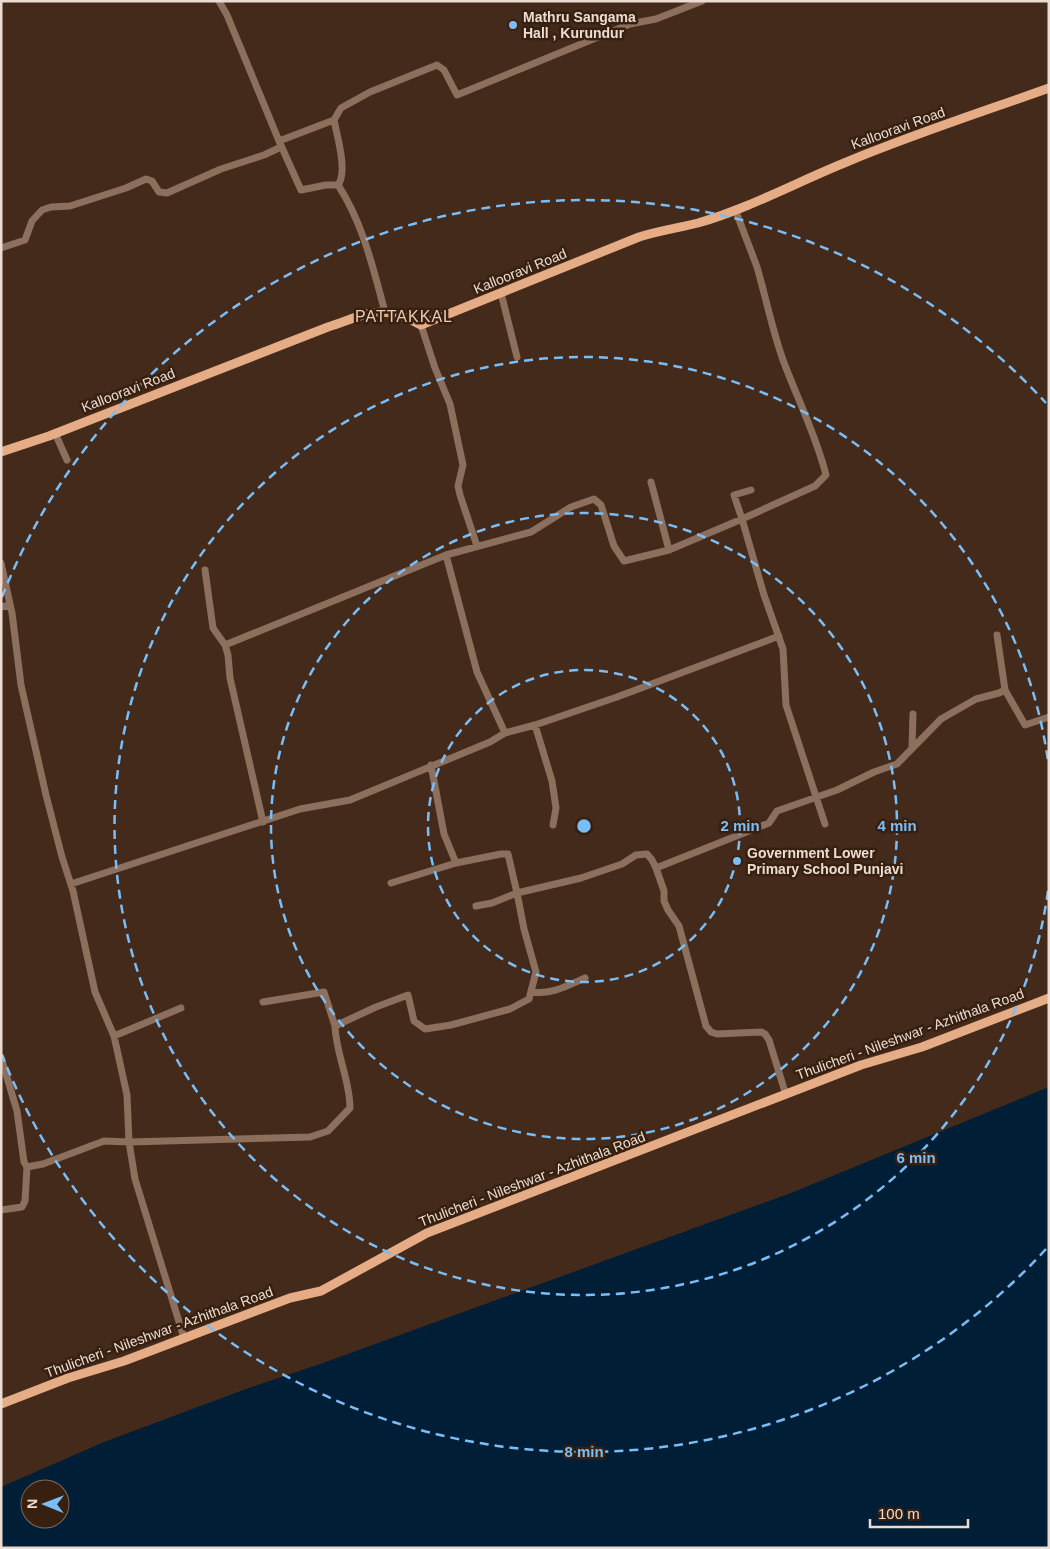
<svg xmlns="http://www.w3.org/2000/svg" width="1050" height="1549" font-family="Helvetica,sans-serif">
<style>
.water{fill:#001f37;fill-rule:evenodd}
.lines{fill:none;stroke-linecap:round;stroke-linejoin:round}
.minor{stroke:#8c6f5c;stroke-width:7}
.major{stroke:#e6ac85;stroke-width:9}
.ring{fill:none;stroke:#7abef8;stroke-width:2.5;stroke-dasharray:9 6}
.poi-dot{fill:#7abef8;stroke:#382010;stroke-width:2}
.labels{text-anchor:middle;stroke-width:5;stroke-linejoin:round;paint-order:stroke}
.poi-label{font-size:14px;font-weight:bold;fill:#ebdbd1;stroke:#382010;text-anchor:start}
.street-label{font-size:14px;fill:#ebdbd1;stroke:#382010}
.quarter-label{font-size:16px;letter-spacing:1px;fill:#eacab6;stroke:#382010}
.centre{fill:#7abef8;stroke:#382010;stroke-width:2.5}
.ring-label{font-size:15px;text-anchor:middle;font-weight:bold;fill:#7abef8;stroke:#382010;stroke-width:5;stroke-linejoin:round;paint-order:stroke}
</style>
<rect width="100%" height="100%" fill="#432a1a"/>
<!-- water -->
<path class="water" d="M1049,1087V1548H1V1487L104,1442L246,1389L323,1363L791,1193ZM30,1489H60V1519H30Z"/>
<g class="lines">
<!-- minor -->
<path class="minor" d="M219,1L227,15L279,141L301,190L326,185H338C363,223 373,268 385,312
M334,120C337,136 348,172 338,185
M279,141L334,120L341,108L370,92L437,65L444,70L457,95L630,24L656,19L702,1
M735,209C742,228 750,248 757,267C766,298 772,329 783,360C797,398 816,435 826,475L815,486L742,519L764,595L783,649L786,705L825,824
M1,248L25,240L32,221L42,210L51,207L70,206L126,188L146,179L152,181L159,192L167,193L221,169L264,155L281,147
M501,293L517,357
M421,325L435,368L450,404L463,465L458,486L460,495L477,546
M55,433L67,460
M651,482L669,550
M446,555L477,672L505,733
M1,563L12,613L21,685L46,795L62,857L73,891L95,992L114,1036L127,1095L129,1142L135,1179L184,1338
M205,570L213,628L225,645
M1,607L10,605
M1005,690L1025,725L1049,717
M535,725L552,781L556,808L553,825
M912,747L913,714
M431,765L444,834L456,863
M263,822L230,678L228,655L225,645L446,555L531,532L571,507L594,499L601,505L614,546L624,561L669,550L742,519L734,495L751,490
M656,868L769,823L777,811L837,790L874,772L897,764L941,719L976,699L999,693L1005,690L997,635
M391,883L456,863L501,854H508L517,893L492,903L476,906
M71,884L300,809L350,800L490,742L505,733L535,725L617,697L779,636
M531,992C551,995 567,986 585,978
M263,1002L324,992L335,1026
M114,1036L181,1008
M1,1057L17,1111L24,1162L27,1167L25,1201L22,1207L1,1210
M27,1167L43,1164L104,1141L129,1142L310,1137L328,1131L350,1108C350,1080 336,1054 335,1026L376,1007L408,995L414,1021L425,1029L451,1025L510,1009L529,999L536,972L524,929L517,893L581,878L622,864L636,855L647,854L652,860L656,868L664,891V901L668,910L679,926L706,1026L711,1032L717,1034L761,1032L765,1034L769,1040L786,1095"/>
<!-- major -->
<path class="major" d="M1,452L49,436L328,327C368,314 380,302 421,325L639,237C658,231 678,228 698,223C750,208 799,181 849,161C914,134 982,112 1049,88
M1,1404L68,1378L124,1361L290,1298L321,1291L427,1233L861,1065L922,1047L1049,998"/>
</g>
<!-- distance rings -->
<g class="ring">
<circle cx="584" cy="826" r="156"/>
<circle cx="584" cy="826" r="313"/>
<path d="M1048 891A469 469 0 1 1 1048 761"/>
<path d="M1046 1249A626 626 0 0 1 2 1055M2 597A626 626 0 0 1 1046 403"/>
</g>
<!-- markers -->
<g class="poi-dot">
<circle cx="513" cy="25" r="5"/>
<circle cx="737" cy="861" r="5"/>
</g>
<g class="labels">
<!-- poi labels -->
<g class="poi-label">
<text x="523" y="22">Mathru Sangama<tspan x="523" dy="16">Hall , Kurundur</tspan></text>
<text x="747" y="858">Government Lower<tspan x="747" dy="16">Primary School Punjavi</tspan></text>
</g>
<!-- street labels -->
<g class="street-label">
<text transform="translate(898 128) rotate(-20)" y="5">Kallooravi Road</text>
<text transform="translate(520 271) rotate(-22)" y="5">Kallooravi Road</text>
<text transform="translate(128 390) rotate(-21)" y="5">Kallooravi Road</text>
<text transform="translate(910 1034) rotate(-20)" y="5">Thulicheri - Nileshwar - Azhithala Road</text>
<text transform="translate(532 1179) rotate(-21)" y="5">Thulicheri - Nileshwar - Azhithala Road</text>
<text transform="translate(159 1332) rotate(-20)" y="5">Thulicheri - Nileshwar - Azhithala Road</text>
</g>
<!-- quarter labels -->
<g class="quarter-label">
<text x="404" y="322">PATTAKKAL</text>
</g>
</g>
<circle cx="584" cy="826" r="8" class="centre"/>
<g class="ring-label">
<text x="740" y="831">2 min</text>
<text x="897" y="831">4 min</text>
<text x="916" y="1163">6 min</text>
<text x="584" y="1457">8 min</text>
</g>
<!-- border -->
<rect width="1050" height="1549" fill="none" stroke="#ebdbd1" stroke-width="5"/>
<!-- north arrow -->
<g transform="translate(45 1504) rotate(271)"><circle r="24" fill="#382010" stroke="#806b5d"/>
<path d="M0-4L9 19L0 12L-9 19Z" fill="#7abef8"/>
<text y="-8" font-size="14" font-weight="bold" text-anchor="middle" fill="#ebdbd1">N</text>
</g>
<!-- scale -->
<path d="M870 1519v8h98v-8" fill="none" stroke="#ebdbd1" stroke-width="2.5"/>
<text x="878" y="1519" font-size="15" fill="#ebdbd1" stroke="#382010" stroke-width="4" paint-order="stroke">100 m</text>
</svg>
